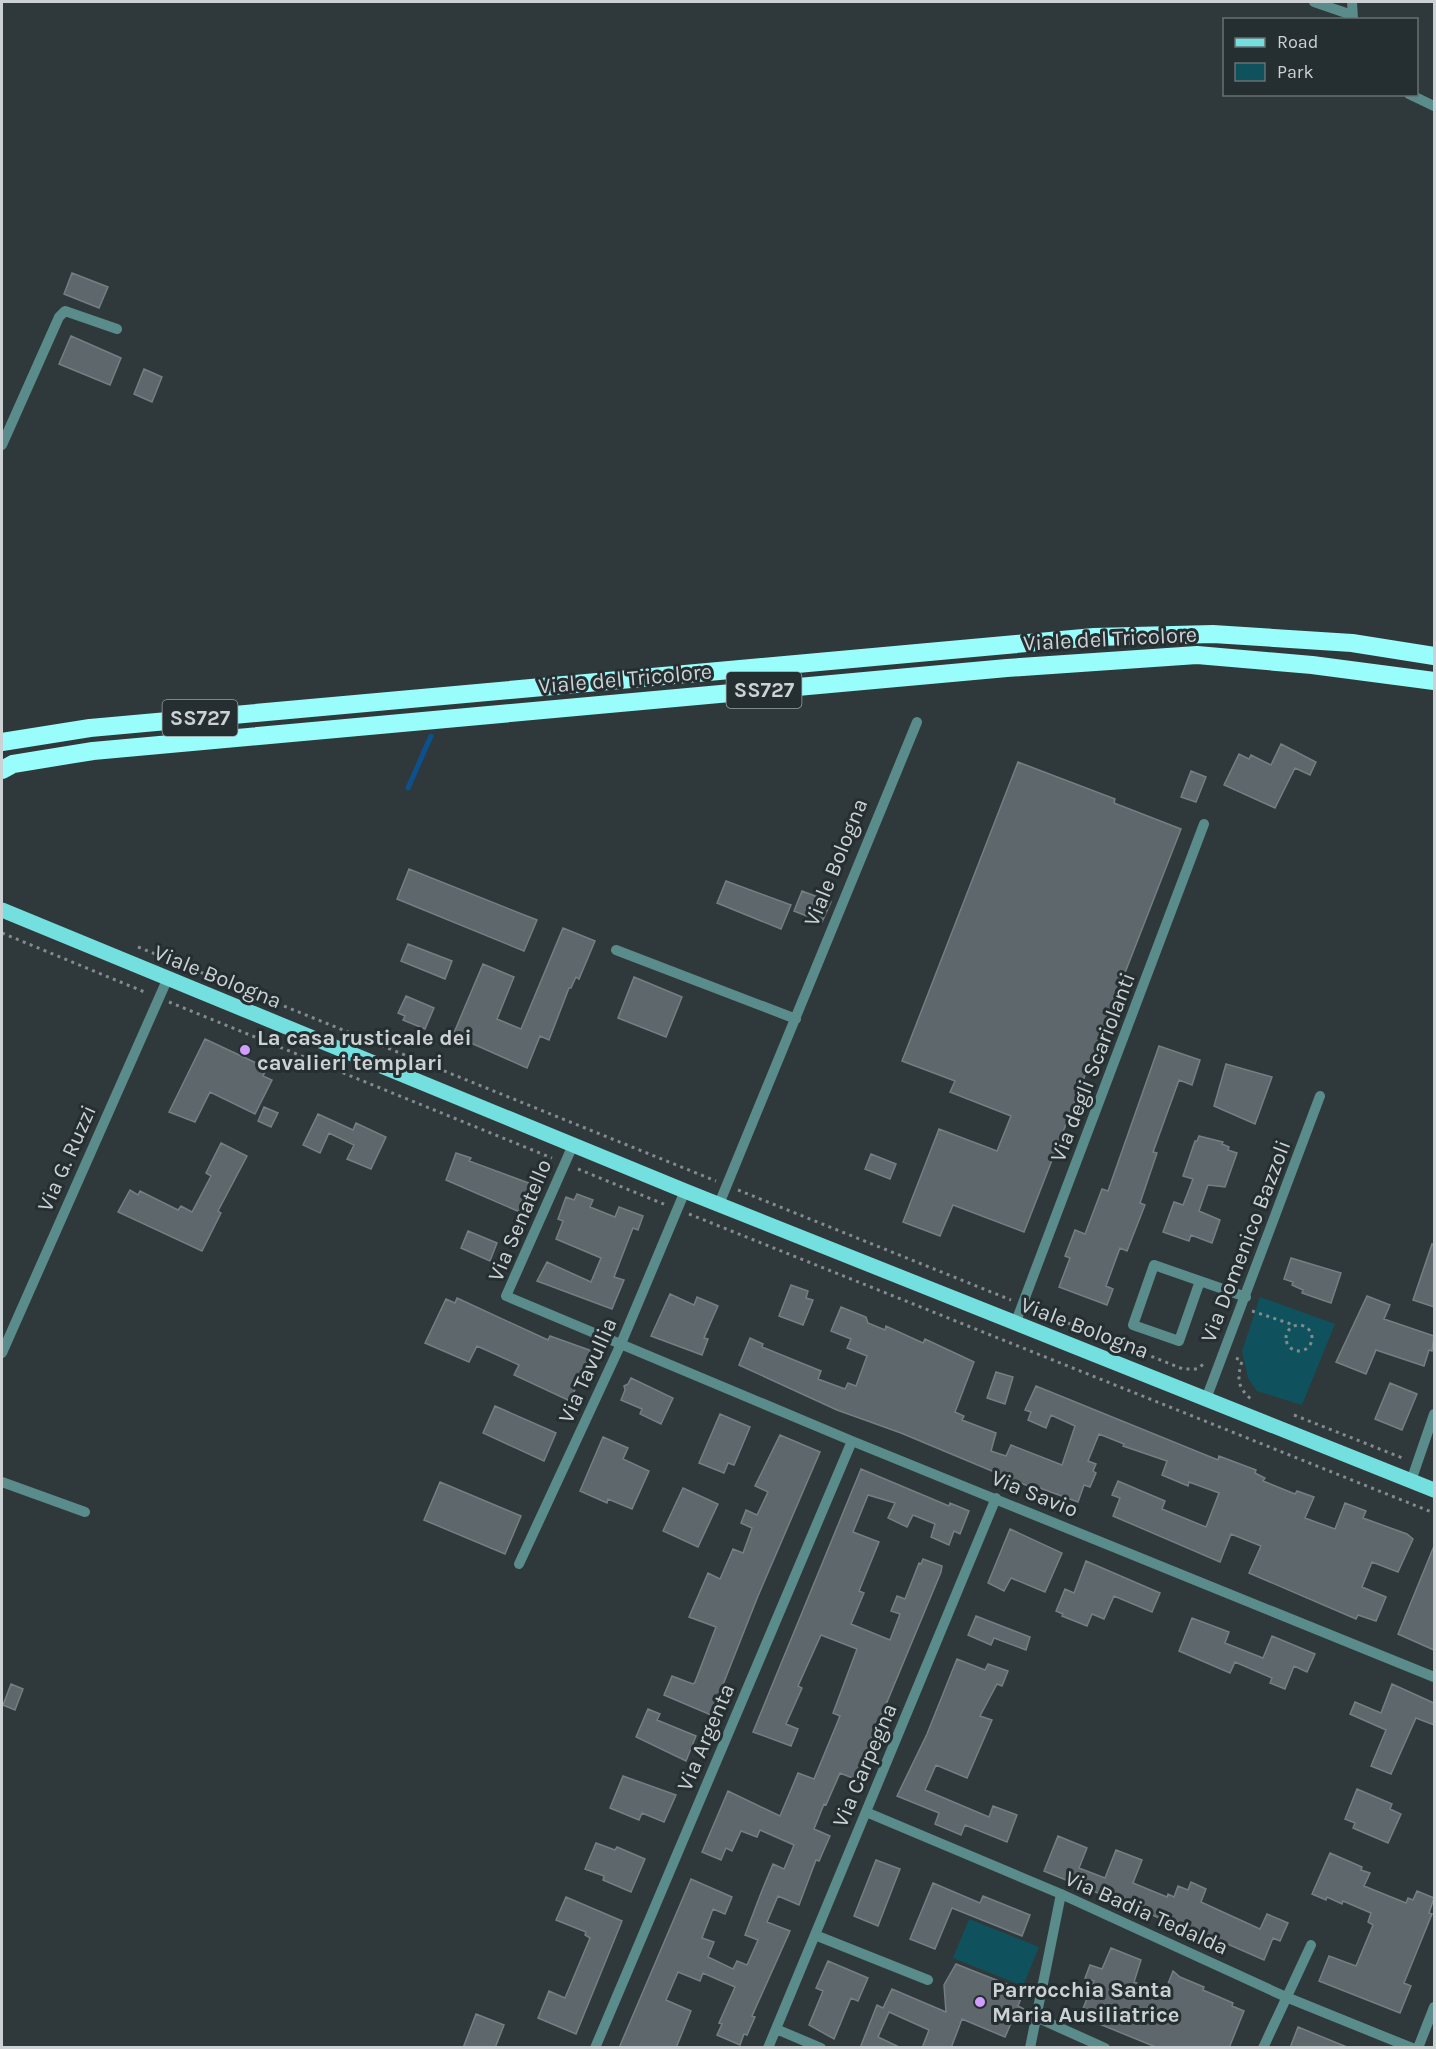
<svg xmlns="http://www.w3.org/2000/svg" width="1436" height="2049" font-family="Karla,sans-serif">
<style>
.green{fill:#0f525e}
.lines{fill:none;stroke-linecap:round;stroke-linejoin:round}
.stream{stroke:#0c518e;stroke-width:5}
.building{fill:#5e676c;stroke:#757e83;stroke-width:1.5}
.path{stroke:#838b8d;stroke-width:3;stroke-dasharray:3 4.5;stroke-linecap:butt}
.minor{stroke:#5a8c8b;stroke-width:10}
.major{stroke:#73e0df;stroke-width:15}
.highway{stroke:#99fdfb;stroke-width:18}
.poi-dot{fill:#d19dfe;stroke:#252e31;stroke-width:2}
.labels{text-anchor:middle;stroke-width:6;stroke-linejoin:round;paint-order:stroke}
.shield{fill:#252e31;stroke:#9aa1a3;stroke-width:1.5}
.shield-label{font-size:21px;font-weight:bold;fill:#ccd2d4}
.street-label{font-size:22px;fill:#ccd2d4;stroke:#252e31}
.poi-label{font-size:22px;font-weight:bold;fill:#ccd2d4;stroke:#252e31;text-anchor:start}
</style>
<rect width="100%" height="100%" fill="#2f393b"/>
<!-- green -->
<path class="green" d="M1260,1297L1335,1324L1302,1405L1257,1391L1248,1378L1242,1351Z
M969,1919L1039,1947L1023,1986L953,1958Z"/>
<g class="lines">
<!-- stream -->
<path class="stream" d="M408,788L431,736"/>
</g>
<!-- building -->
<path class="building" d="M72,273L108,287L99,308L64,294Z
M71,336L121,358L110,385L59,364Z
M144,369L162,377L152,402L134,394Z
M1281,744L1316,762L1310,775L1295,768L1275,808L1224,785L1239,754L1249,759L1251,755L1271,765Z
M1018,762L1115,799L1114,803L1181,829L1024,1232L953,1205L940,1236L903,1222L939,1129L997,1151L1011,1116L950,1092L955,1081L902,1061Z
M1191,771L1206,777L1196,802L1181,797Z
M409,869L537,920L524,951L397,899Z
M726,881L791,905L781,929L717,903Z
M802,891L831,902L822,922L794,911Z
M563,928L595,941L579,979L576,977L571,988H569L549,1040L540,1036L527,1068L453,1035L483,964L514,977L497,1019L521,1029Z
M408,944L452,961L445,979L401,961Z
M634,977L682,997L666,1037L618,1018Z
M406,996L434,1008L425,1029L403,1020L405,1016L398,1013Z
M205,1039L267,1068L263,1076L272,1080L255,1114L210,1092L195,1122L169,1112Z
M1159,1046L1200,1060L1192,1085L1179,1080L1153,1152L1157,1153L1140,1203L1145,1205L1127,1251L1120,1248L1106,1286L1113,1289L1107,1305L1059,1287L1070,1258L1065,1256L1075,1230L1085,1234L1102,1189L1108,1191Z
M1226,1064L1272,1077L1255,1124L1214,1106Z
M264,1107L278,1113L271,1127L258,1121Z
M318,1114L353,1130L356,1123L386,1137L371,1169L347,1159L354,1145L329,1133L320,1153L303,1145Z
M1199,1136L1223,1142L1222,1144L1229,1147L1228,1150L1237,1153L1225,1187L1208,1185L1199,1211L1220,1220L1212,1243L1191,1235L1189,1241L1163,1232L1174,1202L1183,1205L1193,1179L1183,1176L1195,1141H1197Z
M221,1143L247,1156L218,1211L221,1213L202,1251L118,1212L130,1190L138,1195L140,1191L178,1210L181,1206L192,1212L211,1176L206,1173Z
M456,1153L471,1158L469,1161L534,1185L522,1213L446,1180Z
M871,1154L896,1164L890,1179L865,1169Z
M577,1194L593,1200L590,1207L615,1217L619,1207L643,1216L638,1230L633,1228L614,1277L624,1280L612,1309L537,1281L547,1262L591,1282L601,1258L556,1239L563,1221L558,1219L566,1197L574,1200Z
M468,1231L497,1243L490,1261L461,1248Z
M1432,1244L1434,1245V1307L1413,1300Z
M1291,1258L1341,1273L1331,1303L1302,1293L1303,1290L1292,1285L1293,1282L1284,1279Z
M791,1285L808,1291L806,1298L813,1300L803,1325L779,1316Z
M670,1294L694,1305L697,1297L718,1306L704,1338L708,1339L702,1355L651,1336Z
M1367,1296L1390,1305L1384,1319L1434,1336L1432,1351L1429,1350L1424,1366L1376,1350L1366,1374L1336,1362Z
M457,1298L548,1340L550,1336L592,1351L570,1401L514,1375L519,1365L477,1346L469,1362L425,1343L446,1299L455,1303Z
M841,1307L866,1317L868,1323L885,1330L886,1326L923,1343L925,1339L974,1362L955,1412L964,1416L962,1420L996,1433L991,1451L1006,1456L1011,1445L1062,1465L1075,1426L1051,1415L1046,1428L1028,1420L1031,1412L1025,1410L1036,1386L1218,1460L1219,1456L1256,1470L1255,1473L1265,1478L1263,1481L1295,1494L1297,1491L1314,1497L1305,1518L1335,1529L1345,1503L1366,1511L1363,1518L1407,1534L1413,1539L1398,1572L1372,1562L1362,1587L1386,1597L1376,1621L1358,1615L1356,1619L1249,1573L1261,1546L1231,1534L1220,1562L1113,1516L1120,1498L1112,1495L1118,1481L1165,1501L1162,1509L1206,1527L1219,1493L1189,1482L1188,1486L1162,1475L1167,1461L1123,1446L1124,1444L1099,1434L1088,1461L1096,1464L1093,1471L1096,1473L1090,1487L1084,1485L1078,1502L1029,1484L1028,1486L901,1433L837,1410L739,1365L750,1338L763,1344L762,1347L821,1371L818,1379L845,1389L848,1383L856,1386L867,1356L847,1348L851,1339L831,1331Z
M996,1372L1013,1377L1005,1404L987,1398Z
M631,1378L673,1398L661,1424L640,1414L642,1409L621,1400L625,1390L624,1386L628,1384Z
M1390,1383L1417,1394L1402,1430L1375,1419Z
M495,1406L556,1433L544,1461L483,1433Z
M720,1414L750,1427L734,1465L728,1463L724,1473L699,1463Z
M780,1435L820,1452L758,1596L711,1715L664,1695L672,1676L693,1684L695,1682L716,1627L689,1617L708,1573L720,1579L733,1549L743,1553L752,1528L741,1523L746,1510L757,1515L768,1492L755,1486Z
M603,1437L628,1448L623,1459L649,1471L632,1509L608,1499L607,1503L580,1491Z
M861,1469L949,1506L950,1503L969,1511L960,1534L954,1531L949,1545L931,1537L935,1524L913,1515L907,1527L888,1518L895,1503L868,1495L853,1532L879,1542L859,1591L864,1593L851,1624L890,1640L900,1614L891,1611L897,1596L905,1599L919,1563L921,1564L923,1559L942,1566L941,1572L855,1779L840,1773L826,1805L824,1804L814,1829L830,1836L819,1861L816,1860L799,1905L778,1896L767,1922L790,1931L752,2016L755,2017L747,2035L744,2034L740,2045L717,2035L722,2024L719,2023L735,1987L703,1973L700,1981L678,1972L666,2000L691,2011L676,2048H619L691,1879L732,1897L725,1914L713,1909L702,1938L714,1942L708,1957L733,1969L737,1961L747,1965L758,1940L745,1935L761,1893L773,1864L784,1869L794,1845L760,1830L757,1837L741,1831L732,1851L726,1848L721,1860L702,1852L728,1791L780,1816L798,1773L814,1779L840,1716L833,1713L857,1649L821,1635L798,1686L802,1688L786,1724L798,1729L791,1746L753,1732Z
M440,1482L521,1516L505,1554L424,1520Z
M683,1488L718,1504L698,1547L663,1531Z
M1010,1529L1062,1553L1045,1592L1011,1578L1004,1591L988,1583Z
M1434,1546V1650L1398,1634Z
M1086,1561L1160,1593L1152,1612L1114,1596L1104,1619L1092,1614L1087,1626L1062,1616L1063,1614L1056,1611L1065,1589L1074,1593Z
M976,1616L1030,1637L1026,1650L994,1638L991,1645L968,1635Z
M1192,1618L1229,1632L1225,1643L1263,1658L1272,1636L1315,1654L1307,1672L1294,1666L1285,1689L1270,1683L1272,1678L1235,1662L1230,1673L1179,1651Z
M957,1659L985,1670L988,1664L1008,1671L1002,1686L997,1684L980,1716L992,1720L967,1778L936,1765L925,1790L989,1817L993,1806L1017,1815L1007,1842L965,1825L961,1835L935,1824L939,1813L897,1796L927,1734Z
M11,1684L23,1689L15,1710L3,1705Z
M1392,1684L1434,1703V1725L1416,1718L1391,1774L1371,1766L1386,1730L1350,1714L1355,1702L1381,1713Z
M648,1709L660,1714L657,1720L696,1736L686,1761L636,1737Z
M623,1776L676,1795L664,1822L642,1813L639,1820L610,1808Z
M1357,1789L1392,1804L1390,1809L1401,1814L1388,1843L1353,1828L1355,1823L1345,1819Z
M1058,1836L1087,1848L1079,1868L1105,1878L1116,1850L1142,1860L1133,1883L1167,1897L1168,1894L1174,1897L1178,1886L1188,1890L1191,1882L1206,1889L1201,1902L1260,1929L1267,1914L1288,1923L1280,1941L1273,1938L1264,1960L1175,1921L1174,1924L1044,1871Z
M596,1843L615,1850L617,1847L645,1859L631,1892L603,1880L604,1876L585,1869Z
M1330,1853L1362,1867L1361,1870L1370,1873L1364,1886L1406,1903L1408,1898L1413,1900L1417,1891L1434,1898L1429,1913L1432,1914L1404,1983L1411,1986L1400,2013L1319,1981L1329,1956L1356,1966L1373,1925L1368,1922L1371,1913L1343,1901L1342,1904L1327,1897L1326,1900L1312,1894Z
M876,1860L900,1869L878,1926L854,1916Z
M933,1883L980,1903L983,1896L1030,1915L1022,1936L952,1908L935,1949L910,1939Z
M566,1897L622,1921L576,2034L538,2018L549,1991L565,1998L590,1938L585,1935L586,1932L556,1920Z
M1111,1948L1141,1960L1134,1982L1164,1994L1173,1971L1180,1977L1204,1987L1203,1990L1233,2003L1232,2006L1244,2011L1229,2048H1158L1080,2016L1094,1981L1085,1978L1090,1965L1102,1969Z
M828,1961L868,1978L858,2001L851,1998L834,2039L809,2025L823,1991L816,1988Z
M956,1964L1024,1991L1018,2006L1024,2009L1018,2023L1012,2021L1005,2037L962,2019L951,2048H922L929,2030L889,2012L878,2037L901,2048H860L877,2005L883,2008L892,1989L946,2012L944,1985Z
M476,2014L504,2025L495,2048H463Z
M1298,2027L1347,2047L1346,2048H1290Z"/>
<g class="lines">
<!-- path -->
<path class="path" d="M2,933L147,993
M138,947L716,1181
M169,1002L552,1158
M578,1169L666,1205
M738,1190L1011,1300
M689,1214L1434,1513
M1033,1309L1183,1369H1197L1205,1363
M1252,1311L1294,1325
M1286 1338a13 13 0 1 1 26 0a13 13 0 1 1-26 0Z
M1236,1358L1242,1361C1237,1378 1237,1387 1251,1399
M1294,1415L1405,1459"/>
<!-- minor -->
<path class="minor" d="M1314,2L1352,15
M1352,2L1353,19
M1409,94L1434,106
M2,445L59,317L65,311L117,329
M616,950L796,1019
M573,1145L506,1296L852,1441L1434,1677
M719,1204L917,722
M1200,1281L1179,1341L1133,1325L1154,1265L1246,1297
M1015,1324L1204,824
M2,1353L167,980
M1206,1399L1320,1096
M1411,1481L1434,1414
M2,1482L85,1512
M519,1564L620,1346L685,1191
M866,1812L1061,1894L1286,1997L1412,2048
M815,1935L928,1980
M1038,2018L1105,2048
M776,2029L821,2048
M595,2048L852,1441
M768,2048L996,1498
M1030,2048L1061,1894
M1263,2048L1311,1945
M1418,2048L1434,2007"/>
<!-- major -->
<path class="major" d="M2,910L685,1191L1434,1490"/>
<!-- highway -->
<path class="highway" d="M2,742L90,728L1094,637L1213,634L1352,643L1434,656
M2,770L13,764L93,751L1007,668L1197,655L1312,665L1434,681"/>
</g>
<!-- markers -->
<g class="poi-dot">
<circle cx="245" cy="1050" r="6"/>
<circle cx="980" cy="2002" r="6"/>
</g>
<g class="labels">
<!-- shield labels -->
<g class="shield">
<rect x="726.5" y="672" width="75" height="36" rx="4.5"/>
<rect x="162.5" y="700" width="75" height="36" rx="4.5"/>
</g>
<g class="shield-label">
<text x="764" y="697">SS727</text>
<text x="200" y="725">SS727</text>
</g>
<!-- street labels -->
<g class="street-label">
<text transform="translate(1110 638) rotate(-3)" y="8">Viale del Tricolore</text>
<text transform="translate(625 678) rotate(-5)" y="8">Viale del Tricolore</text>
<text transform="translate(835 862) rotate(-68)" y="8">Viale Bologna</text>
<text transform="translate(218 976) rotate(22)" y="8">Viale Bologna</text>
<text transform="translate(1092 1067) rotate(-69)" y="8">Via degli Scariolanti</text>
<text transform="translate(66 1158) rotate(-66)" y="8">Via G. Ruzzi</text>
<text transform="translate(519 1220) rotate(-67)" y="8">Via Senatello</text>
<text transform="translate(1245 1241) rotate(-69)" y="8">Via Domenico Bazzoli</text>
<text transform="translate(1085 1327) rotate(21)" y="8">Viale Bologna</text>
<text transform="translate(587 1370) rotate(-66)" y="8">Via Tavullia</text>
<text transform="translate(1035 1493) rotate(22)" y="8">Via Savio</text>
<text transform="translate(705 1737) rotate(-67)" y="8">Via Argenta</text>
<text transform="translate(864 1765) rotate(-67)" y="8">Via Carpegna</text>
<text transform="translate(1147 1912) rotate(24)" y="8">Via Badia Tedalda</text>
</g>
<!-- poi labels -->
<g class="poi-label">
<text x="257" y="1045">La casa rusticale dei<tspan x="257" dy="25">cavalieri templari</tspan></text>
<text x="992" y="1997">Parrocchia Santa<tspan x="992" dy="25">Maria Ausiliatrice</tspan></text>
</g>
</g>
<!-- border -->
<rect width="1436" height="2049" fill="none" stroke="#ccd2d4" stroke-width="6"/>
<!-- legend -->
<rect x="1223" y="18" width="195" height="78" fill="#252e31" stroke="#687072" stroke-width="1.5"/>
<rect x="1235" y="38" width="30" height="9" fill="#73e0df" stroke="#687072" stroke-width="1.5"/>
<text x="1277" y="48" font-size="18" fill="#ccd2d4">Road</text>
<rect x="1235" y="63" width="30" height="18" fill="#0f525e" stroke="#687072" stroke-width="1.5"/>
<text x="1277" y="78" font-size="18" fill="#ccd2d4">Park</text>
</svg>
